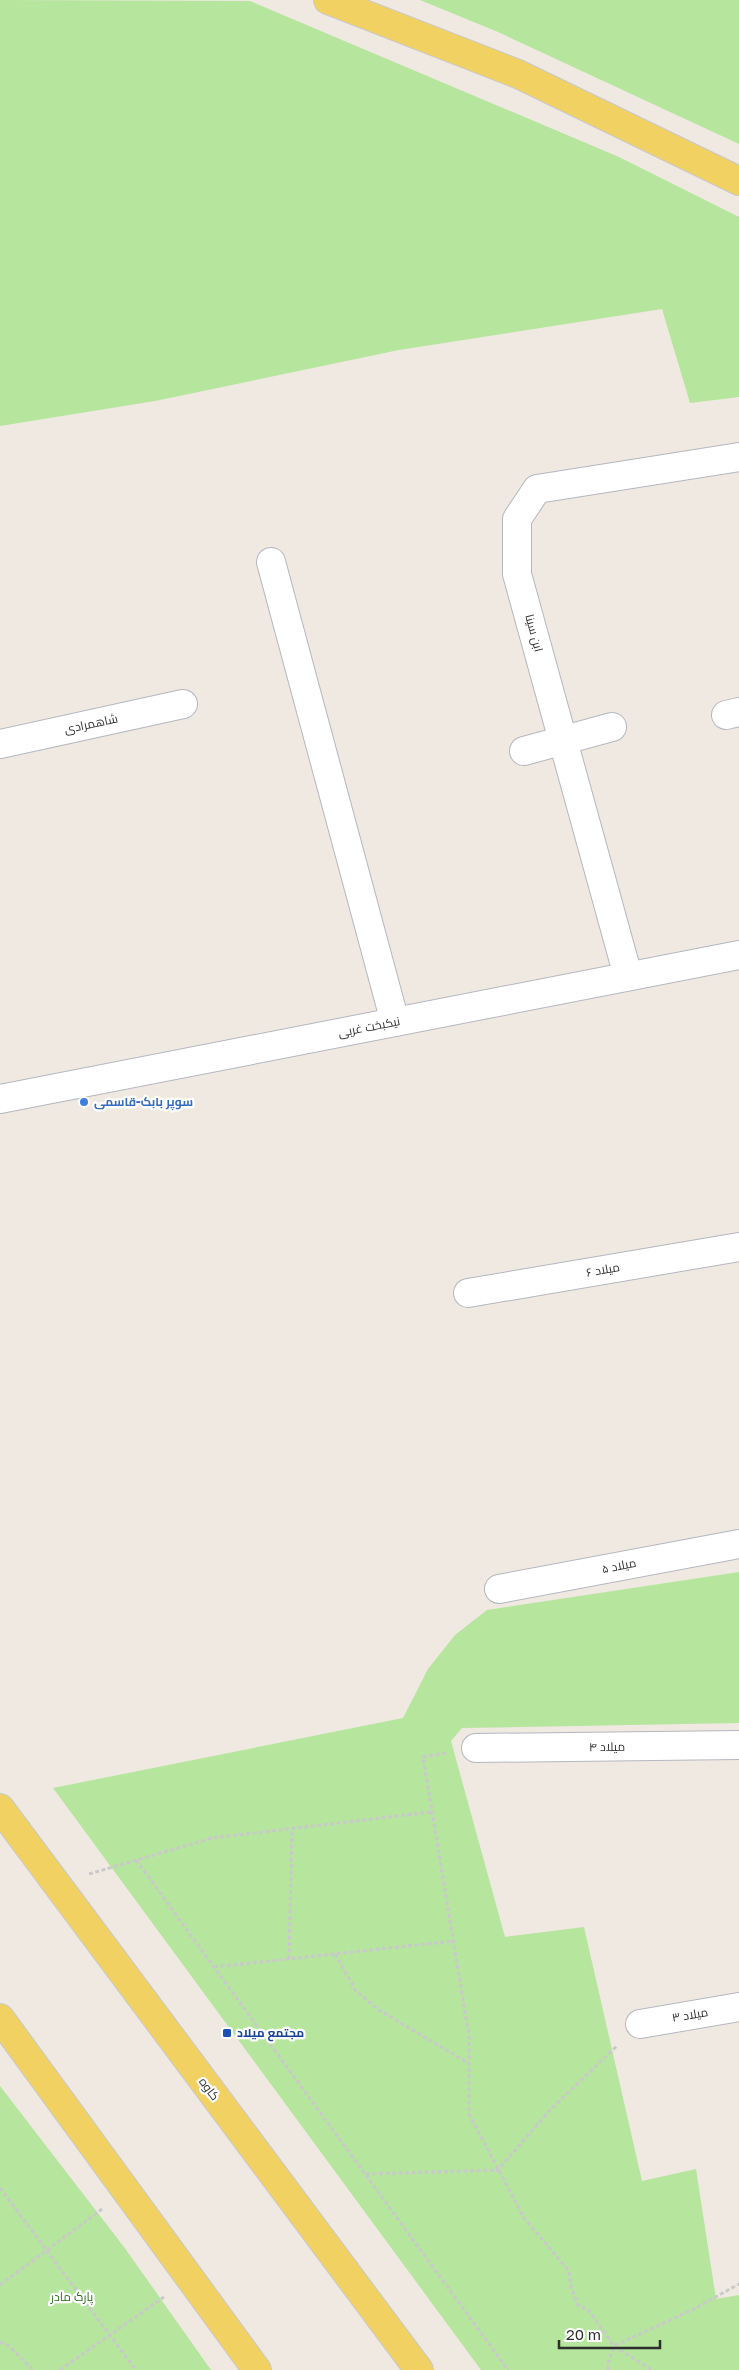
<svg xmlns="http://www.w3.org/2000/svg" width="739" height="2370" font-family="'Golos Text',Cairo,sans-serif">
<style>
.green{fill:#b6e59e}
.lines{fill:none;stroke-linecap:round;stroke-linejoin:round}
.minor-casing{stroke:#b4b7c1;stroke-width:30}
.tertiary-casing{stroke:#b4b7c1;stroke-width:30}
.primary-casing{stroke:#c9c9c9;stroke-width:30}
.path{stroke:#c9c9c9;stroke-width:3;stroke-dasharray:4 2.5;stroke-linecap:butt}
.minor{stroke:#fff;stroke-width:28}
.tertiary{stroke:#fff;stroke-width:28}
.primary{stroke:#f2d163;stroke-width:28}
.shop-dot{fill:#3f7fe0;stroke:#fff;stroke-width:2}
.transit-dot{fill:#1a4fb4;stroke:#fff;stroke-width:2}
.labels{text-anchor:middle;stroke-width:4.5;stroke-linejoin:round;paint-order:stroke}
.street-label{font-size:12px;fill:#2e2e2e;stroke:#fff}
.shop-label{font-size:12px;font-weight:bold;fill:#366cbe;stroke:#fff;text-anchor:start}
.transit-label{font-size:12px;font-weight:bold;fill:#164399;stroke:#fff;text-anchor:start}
.park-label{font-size:12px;fill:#2c6e1b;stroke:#fff}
</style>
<rect width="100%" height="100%" fill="#efe9e1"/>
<!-- green -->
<path class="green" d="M0,0L250,1L619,157L739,217V397L690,403L662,309L399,350L155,401L0,426Z
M420,0H739V144L498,32Z
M739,1572V1723L462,1728L451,1741L505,1937L584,1927L642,2181L696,2169L716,2299L739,2295V2370H481L53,1788L403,1718L428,1669L455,1635L487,1610Z
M0,2086L124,2247L211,2370H0Z"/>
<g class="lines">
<!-- minor casing -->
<g class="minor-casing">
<path id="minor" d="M271,562L395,1022
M726,715L739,712
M0,744L183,704
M524,751L612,727
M628,976L517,574V519L537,489L739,457
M468,1293L739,1247
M499,1589L739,1544
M476,1748L739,1745
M640,2024L739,2007"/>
</g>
<!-- tertiary casing -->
<g class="tertiary-casing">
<path id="tertiary" d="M0,1099L739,955"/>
</g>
<!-- primary casing -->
<g class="primary-casing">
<path id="primary" d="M328,0L518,74L739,181
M0,1808L419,2370
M0,2018L257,2370"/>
</g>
<!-- path -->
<path class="path" d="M446,1753L423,1757L469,2036V2114L524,2218L569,2271L571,2287L578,2305L590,2312L614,2346L652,2370
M136,1860L508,2370
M89,1874L212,1838L431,1812
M335,1954L356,1991L379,2010L468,2063
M289,1959L292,1829
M214,1967L454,1941
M366,2174L498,2170L550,2110L618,2045
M0,2188L136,2370
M0,2285L102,2209
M0,2342L9,2346L33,2370
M60,2370L164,2297
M608,2370V2363L614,2346L692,2310L739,2284"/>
<!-- minor -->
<use href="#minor" class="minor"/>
<!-- tertiary -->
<use href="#tertiary" class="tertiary"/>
<!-- primary -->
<use href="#primary" class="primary"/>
</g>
<!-- markers -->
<circle class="shop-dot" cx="84" cy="1102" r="5"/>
<rect class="transit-dot" x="222" y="2028" width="10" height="10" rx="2.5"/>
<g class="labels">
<!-- street labels -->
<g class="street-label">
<text transform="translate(534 633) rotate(75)" y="4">ابن سینا</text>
<text transform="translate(91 724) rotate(-12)" y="4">شاهمرادی</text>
<text transform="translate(369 1027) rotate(-11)" y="4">نیکبخت غربی</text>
<text transform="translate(603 1270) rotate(-10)" y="4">میلاد ۶</text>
<text transform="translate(619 1566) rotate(-11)" y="4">میلاد ۵</text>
<text transform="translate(607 1747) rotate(-1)" y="4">میلاد ۴</text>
<text transform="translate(690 2015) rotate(-10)" y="4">میلاد ۳</text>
<text transform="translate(209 2089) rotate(53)" y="4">کاوه</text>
</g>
<!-- shop labels -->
<g class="shop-label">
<text x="94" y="1106">سوپر بابک-قاسمی</text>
</g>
<!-- transit labels -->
<g class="transit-label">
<text x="237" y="2037">مجتمع میلاد</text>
</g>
<!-- park labels -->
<g class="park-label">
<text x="72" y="2301">پارک مادر</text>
</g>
</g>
<!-- scale -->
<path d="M559 2340v8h101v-8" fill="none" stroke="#2e2e2e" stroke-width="2.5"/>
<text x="566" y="2340" font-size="15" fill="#2e2e2e" stroke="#ffffff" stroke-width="4" paint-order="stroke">20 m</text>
</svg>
